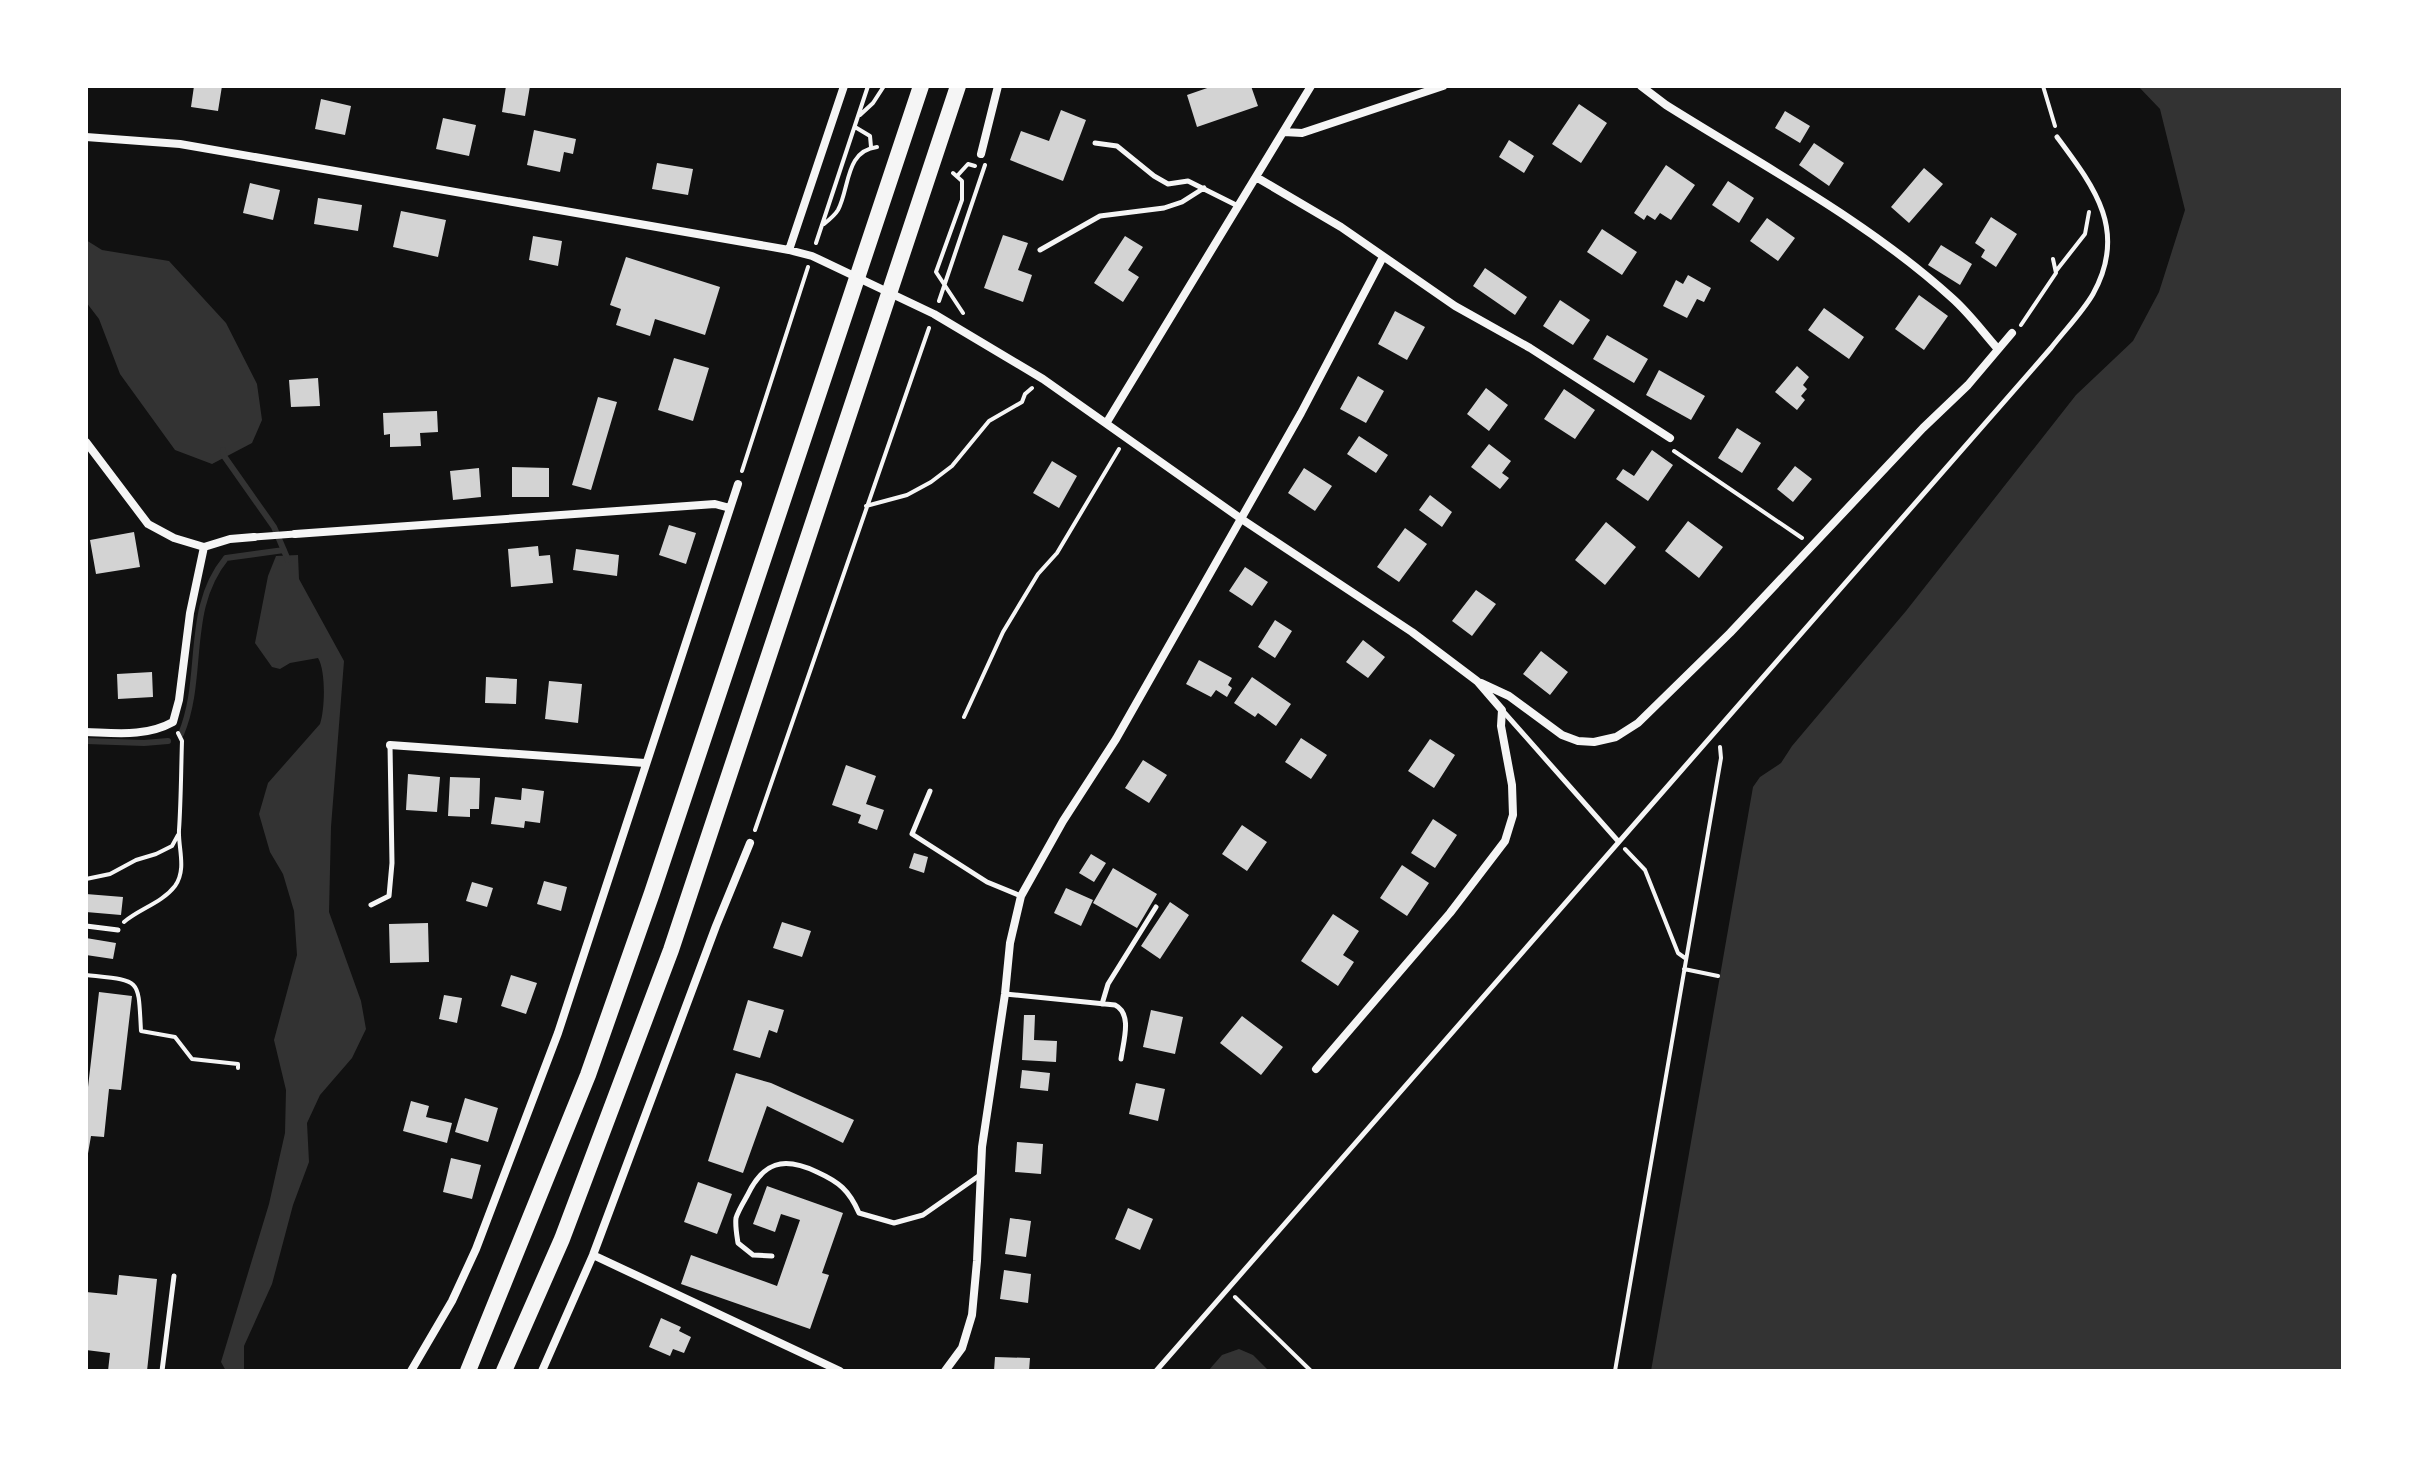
<svg xmlns="http://www.w3.org/2000/svg" width="2429" height="1457" font-family="Rubik,sans-serif">
<style>
.water{fill:#333}
.lines{fill:none;stroke-linecap:round;stroke-linejoin:round}
.stream{stroke:#333;stroke-width:6}
.building{fill:#d3d3d3}
.path{stroke:#f5f5f5;stroke-width:4}
.service{stroke:#f5f5f5;stroke-width:5}
.pedestrian{stroke:#f5f5f5;stroke-width:7}
.minor{stroke:#f5f5f5;stroke-width:8}
.trunk{stroke:#f5f5f5;stroke-width:16}
</style>
<rect width="100%" height="100%" fill="#111"/>
<!-- water -->
<path class="water" d="M2138,86H2343V1371H1651L1753,787L1760,777L1781,763L1792,746L1906,611L2076,395L2133,341L2159,292L2185,210L2160,109Z
M86,240L102,250L169,261L226,323L257,384L262,420L252,443L212,464L175,450L120,374L99,319L86,302Z
M298,555L299,579L344,661L331,827L329,912L361,1001L366,1029L352,1058L320,1095L307,1123L309,1162L293,1205L272,1284L244,1346V1369L226,1371L221,1362L269,1204L285,1133L286,1090L274,1040L297,955L294,911L283,874L270,852L259,814L268,783L320,724C325,709 326,671 318,658L290,663L280,669L272,667L255,643L268,576L276,556Z
M1239,1349L1253,1355L1269,1371H1208L1222,1355Z"/>
<g class="lines">
<!-- stream -->
<path class="stream" d="M223,450L224,456L274,527L288,560
M181,734C205,677 184,609 226,558L284,550
M86,741L144,743L168,741"/>
</g>
<!-- building -->
<path class="building" d="M194,86H222L218,111L191,107Z
M506,86H530L525,116L502,112Z
M1213,86H1251L1258,106L1197,127L1187,95Z
M321,99L351,106L345,135L315,129Z
M1579,104L1607,123L1581,163L1552,144Z
M1061,110L1086,120L1063,181L1010,160L1021,131L1049,141Z
M1785,111L1810,126L1800,143L1775,128Z
M443,118L476,125L469,156L436,149Z
M534,130L576,139L573,154L564,152L560,172L527,165Z
M1509,140L1534,156L1524,173L1499,157Z
M1814,143L1844,163L1829,186L1799,165Z
M657,163L693,169L688,195L652,189Z
M1666,165L1695,185L1671,220L1660,213L1655,220L1647,215L1644,220L1634,213Z
M1924,168L1943,184L1909,223L1891,207Z
M1728,181L1754,198L1739,223L1712,205Z
M250,183L280,190L273,220L243,213Z
M318,198L362,205L358,231L314,224Z
M401,211L446,220L438,257L393,247Z
M1991,217L2017,234L1996,267L1981,257L1985,250L1975,243Z
M1767,218L1795,238L1778,261L1750,241Z
M1602,229L1637,252L1622,275L1587,252Z
M1003,235L1028,243L1018,270L1032,275L1023,302L984,288Z
M533,236L562,241L558,266L529,260Z
M1125,236L1143,247L1128,270L1139,277L1123,302L1094,283Z
M1941,245L1972,264L1960,285L1928,265Z
M626,257L720,287L705,335L655,319L650,336L616,325L621,309L610,305Z
M1485,268L1527,297L1515,315L1473,286Z
M1688,275L1711,288L1704,302L1697,299L1687,318L1663,306L1676,280L1683,284Z
M1919,295L1948,316L1924,350L1895,329Z
M1560,300L1590,320L1573,345L1543,326Z
M1824,308L1864,337L1849,359L1808,330Z
M1395,311L1425,327L1407,360L1378,344Z
M1607,335L1648,359L1634,383L1593,359Z
M674,358L709,368L693,421L658,410Z
M1797,366L1809,377L1803,385L1807,389L1801,396L1805,400L1797,410L1775,392Z
M1659,370L1705,396L1691,420L1646,395Z
M1358,376L1384,391L1366,423L1340,409Z
M318,378L320,406L291,407L289,380Z
M1486,388L1508,405L1489,431L1467,414Z
M1564,389L1595,410L1575,439L1544,419Z
M598,397L617,402L591,490L572,485Z
M437,411L438,432L420,433L421,446L390,447V434L384,435L383,413Z
M1737,428L1761,443L1742,473L1718,458Z
M1359,436L1388,455L1376,473L1347,454Z
M1489,444L1511,461L1502,473L1509,478L1500,489L1471,467Z
M1652,450L1673,465L1648,501L1616,479L1623,469L1634,476Z
M1052,461L1077,476L1059,508L1033,493Z
M1795,466L1812,479L1793,502L1777,489Z
M512,467L549,468V497H512Z
M479,468L481,497L453,500L450,471Z
M1304,468L1332,486L1315,511L1288,493Z
M1430,495L1452,512L1442,527L1419,510Z
M1688,521L1723,547L1699,578L1665,551Z
M1606,522L1636,547L1605,585L1575,560Z
M669,525L696,533L686,564L659,555Z
M1405,528L1427,544L1399,582L1377,567Z
M134,532L140,567L96,574L90,540Z
M538,546L539,556L550,555L553,583L511,587L508,549Z
M576,549L619,555L617,576L573,570Z
M1245,567L1268,582L1252,606L1229,591Z
M1476,590L1496,604L1472,636L1452,621Z
M1275,620L1292,631L1275,658L1258,647Z
M1363,640L1385,657L1368,678L1346,662Z
M1541,651L1568,672L1550,695L1523,674Z
M1199,660L1232,678L1228,685L1232,688L1227,697L1216,690L1211,697L1186,684Z
M152,672L153,697L118,699L117,674Z
M486,677L517,679L516,704L485,703Z
M1252,677L1291,704L1276,726L1258,713L1255,717L1234,703Z
M549,681L582,684L578,723L545,719Z
M1301,738L1327,755L1311,779L1285,762Z
M1430,739L1455,755L1434,788L1408,771Z
M1143,760L1167,775L1149,803L1125,788Z
M846,765L876,776L866,804L884,810L877,830L858,823L861,815L832,805Z
M408,774L440,777L437,812L406,810Z
M450,777L480,778L479,809H470V817L448,816Z
M522,788L544,791L540,823L525,821L524,828L491,824L495,797L521,800Z
M1433,819L1457,835L1435,868L1411,853Z
M1242,825L1267,842L1247,871L1222,854Z
M914,853L928,857L924,873L909,868Z
M1091,854L1106,863L1094,882L1079,873Z
M1402,865L1429,883L1407,916L1380,898Z
M1113,868L1157,894L1137,928L1093,903Z
M544,881L567,887L561,911L537,904Z
M472,882L493,888L487,907L466,901Z
M1066,888L1093,900L1081,926L1054,913Z
M86,894L123,897L121,915L86,912Z
M1170,902L1189,915L1160,959L1141,946Z
M1333,914L1359,931L1343,955L1354,962L1338,986L1301,961Z
M782,922L811,931L802,957L773,948Z
M428,923L429,962L390,963L389,924Z
M86,938L116,943L113,959L86,955Z
M511,975L537,983L526,1014L501,1006Z
M99,992L132,996L121,1090L109,1089L104,1137L91,1136L86,1165V1087H88Z
M444,995L462,998L457,1023L439,1019Z
M748,1000L784,1010L777,1033L769,1030L760,1058L733,1050Z
M1151,1010L1183,1017L1175,1054L1143,1047Z
M1024,1015H1035L1034,1040L1057,1041L1056,1062L1022,1060Z
M1242,1016L1283,1047L1261,1075L1220,1043Z
M1022,1070L1050,1073L1048,1091L1020,1088Z
M736,1073L771,1083L854,1120L843,1143L767,1106L743,1173L708,1161Z
M1136,1083L1165,1089L1158,1121L1129,1114Z
M465,1098L498,1108L488,1142L455,1132Z
M411,1101L429,1106L426,1117L452,1123L447,1143L403,1131Z
M1017,1142L1043,1144L1041,1174L1015,1172Z
M451,1158L481,1165L472,1199L443,1192Z
M698,1182L732,1194L717,1234L684,1222Z
M767,1186L843,1213L822,1273L829,1275L810,1329L681,1284L691,1255L777,1286L800,1220L781,1214L775,1232L753,1224Z
M1128,1208L1153,1219L1140,1250L1115,1239Z
M1010,1218L1031,1221L1026,1257L1005,1254Z
M1004,1270L1031,1274L1028,1303L1000,1299Z
M119,1275L157,1279L147,1371H108L110,1353L86,1350V1292L117,1295Z
M661,1318L681,1327L679,1331L691,1337L684,1353L673,1349L670,1356L649,1347Z
M995,1357L1030,1358L1029,1371H994Z"/>
<g class="lines">
<!-- path -->
<path class="path" d="M2043,86L2055,126
M860,115L873,103L884,86
M855,127L870,136L871,147
M953,173L962,181V200L936,272L963,313
M958,175L968,164L975,166
M824,224C829,220 835,215 838,210C850,187 845,151 877,147
M816,243L868,86
M2056,271L2085,234L2089,212
M939,301L985,165
M2021,325L2056,273L2053,259
M1674,451L1802,538
M742,471L808,267
M866,506L907,495L931,482L952,466L989,421L1022,402L1025,394L1032,388
M964,717L1003,632L1038,574L1057,553L1119,449
M755,830L929,328
M1625,849L1645,870L1678,953L1685,958
M86,879L110,874L136,860L156,854L172,846L178,835
M124,922C139,909 162,903 175,886C187,869 178,848 179,830C181,801 181,771 182,741L178,733
M1684,969L1718,976
M86,975C142,981 138,977 141,1031L175,1037L192,1059L238,1064V1068
M1235,1297L1311,1371
M1615,1371L1721,758L1720,747"/>
<!-- service -->
<path class="service" d="M1095,143L1117,146L1154,176L1168,184L1188,181L1238,206
M1040,250L1100,216L1164,208L1182,202L1204,188
M1502,710L1618,841
M930,791L912,834L987,882L1021,896
M371,905L389,896L392,863L390,745
M86,926L118,930
M1005,994L1115,1005C1133,1014 1123,1042 1121,1059
M1102,1004L1108,984L1156,907
M772,1256L753,1255L738,1243C737,1236 735,1226 736,1218C738,1211 743,1203 747,1196C763,1162 783,1156 817,1172C839,1182 849,1190 859,1213L894,1223L923,1215L980,1175
M162,1371L174,1276
M1156,1371L2051,348C2064,331 2082,313 2093,294C2128,231 2095,188 2057,137"/>
<!-- pedestrian -->
<path class="pedestrian" d="M254,537L295,534"/>
<!-- minor -->
<path class="minor" d="M1641,86L1666,105C1763,166 1866,220 1952,298C1969,313 1982,331 1997,348
M1284,132L1302,133L1443,86
M86,137L180,144L789,250L812,256L934,314L1043,379L1240,518L1412,632L1477,681L1502,710L1501,726L1512,785L1513,815L1505,841L1450,913L1316,1069
M981,154L998,86
M1256,177L1341,227L1455,306L1530,348L1670,438
M789,250L844,86
M1107,422L1311,86
M86,442L148,524L174,538L204,547L230,539L254,537
M295,534L715,504L730,508
M1481,683L1509,696L1562,735L1578,741L1594,742L1616,737L1638,723L1730,633L1923,428L1968,385L2012,333
M86,732C116,733 146,737 173,722L179,700L190,613L204,547
M390,745L645,763
M593,1255L840,1371
M411,1371L452,1301L476,1249L558,1033L738,484
M542,1371L593,1255L716,926L750,843
M945,1371L962,1348L972,1315L977,1261L982,1147L1005,994L1010,943L1021,896L1063,821L1116,739L1301,413L1383,257"/>
<!-- trunk -->
<path class="trunk" d="M468,1371L588,1075L652,893L921,86
M504,1371L562,1239L671,950L958,86"/>
</g>
<!-- border -->
<rect width="2429" height="1457" fill="none" stroke="#ffffff" stroke-width="176"/>
</svg>
